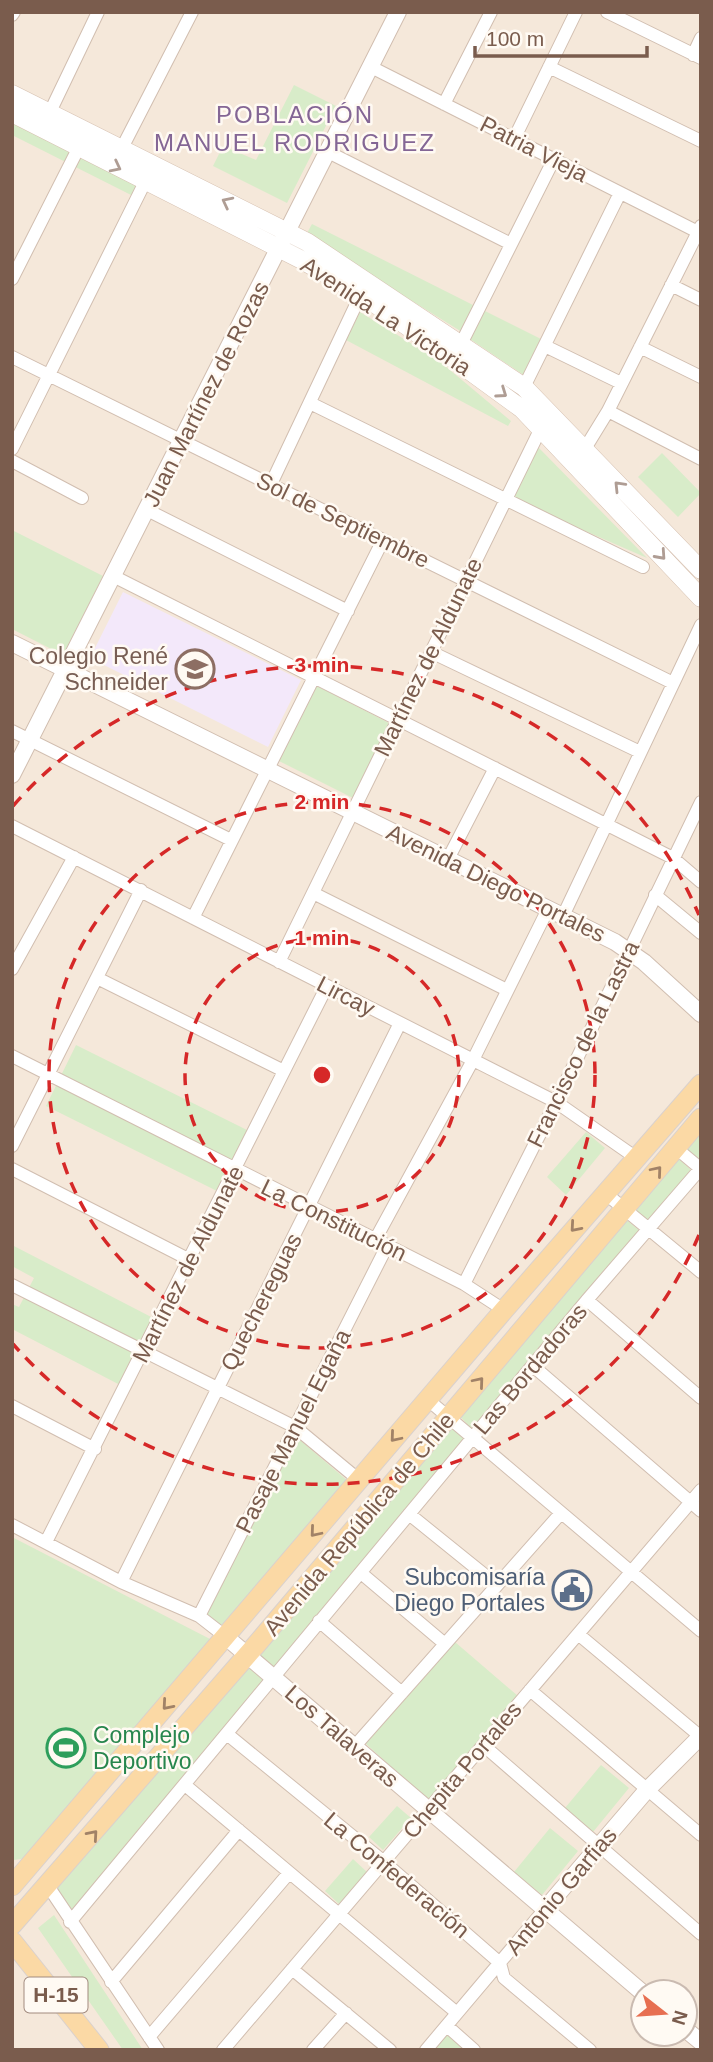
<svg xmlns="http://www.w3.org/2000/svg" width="713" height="2062" font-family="Helvetica,sans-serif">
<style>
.residential{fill:#f5e8da;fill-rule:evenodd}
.education{fill:#f3e8fa}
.green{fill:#d8ecc9}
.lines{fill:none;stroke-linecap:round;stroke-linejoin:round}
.minor-casing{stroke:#d1beb0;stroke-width:14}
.tertiary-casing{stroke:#d1beb0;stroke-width:18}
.secondary-casing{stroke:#d6c0b0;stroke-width:19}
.primary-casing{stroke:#dad1cd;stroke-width:21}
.minor{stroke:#fff;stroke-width:12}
.tertiary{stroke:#fff;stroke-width:16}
.secondary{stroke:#fff;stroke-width:18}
.primary{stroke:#fbd9a5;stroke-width:19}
.oneway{stroke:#af9d94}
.oneway2{stroke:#a18267}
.ring{fill:none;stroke:#d62828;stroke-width:3.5;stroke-dasharray:12 9}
.labels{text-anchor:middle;stroke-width:5;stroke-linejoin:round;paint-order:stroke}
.shield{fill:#fffaf3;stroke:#a28b7f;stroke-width:2}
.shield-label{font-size:21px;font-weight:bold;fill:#7a5c4d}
.street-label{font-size:23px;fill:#7a5c4d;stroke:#fffaf3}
.education-label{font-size:23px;fill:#785e54;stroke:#fffaf3;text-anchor:end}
.service-label{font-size:23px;fill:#4e5e75;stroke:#fffaf3;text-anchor:end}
.leisure-label{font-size:23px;fill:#27864d;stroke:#fffaf3;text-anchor:start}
.neighbourhood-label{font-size:24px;letter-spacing:2px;fill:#846695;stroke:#fffaf3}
.centre{fill:#d62828;stroke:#fffaf3;stroke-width:3.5}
.ring-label{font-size:21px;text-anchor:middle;font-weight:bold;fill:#d62828;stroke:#fffaf3;stroke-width:5;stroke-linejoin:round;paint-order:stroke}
</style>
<rect width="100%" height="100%" fill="#fdf6ec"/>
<!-- residential -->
<path class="residential" d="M12,12H701V2050H12ZM643,1992H685V2034H643Z"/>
<!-- education -->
<path class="education" d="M123,592L301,680L268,747L90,658Z"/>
<!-- green -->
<path class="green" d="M294,85L336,106L287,203L213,166L223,146L256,160Z
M12,94L154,164L137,198L12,135Z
M312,224L475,306L462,332L306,235Z
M485,311L543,340L525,376L470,339Z
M360,312L438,360L511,421L508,426L346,340Z
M538,447L647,558L512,499Z
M662,453L701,493L678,517L638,477Z
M12,530L103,576L63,655L12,629Z
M317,686L391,724L353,798L279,761Z
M76,1045L247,1130L217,1191L46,1106Z
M701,1127V1161H700L684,1146Z
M586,1132L605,1148L566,1195L547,1177Z
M677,1157L692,1171L648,1221L633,1207Z
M624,1218L639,1230L473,1431L459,1415Z
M12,1245L157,1320L122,1386L12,1329V1304L19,1307L34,1278L12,1266Z
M452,1426L466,1437L272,1669L258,1654Z
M294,1435L349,1482L224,1628L205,1614Z
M12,1537L210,1639L27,1858L14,1860Z
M455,1642L518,1696L429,1801L365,1743Z
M248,1663L264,1679L70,1912L54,1888Z
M601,1765L629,1788L593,1832L565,1808Z
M397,1806L411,1818L383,1850L369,1837Z
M550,1828L578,1851L542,1895L514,1872Z
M353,1859L367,1872L339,1904L325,1891Z
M54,1915L143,2050H123L38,1928Z
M447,2026L474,2050H426Z"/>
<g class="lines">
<!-- minor casing -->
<g class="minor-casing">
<path id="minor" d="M607,12L701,58
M12,15L14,12
M693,55L701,38
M371,67L698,232
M549,67L701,141
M444,104L491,12
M50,112L98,12
M514,139L576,12
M122,148L192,12
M328,152L511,244
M12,279L79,147
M671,285L701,300
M461,344L554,159
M545,346L621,383
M640,347L701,377
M12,357L673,683
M524,387L620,193
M310,403L643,567
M608,411L701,459
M12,449L149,174
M581,455L608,411L701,226
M12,461L82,498
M271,484L361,294
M147,510L348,611
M113,576L673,858L701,882
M431,652L640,752
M12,731L231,840
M12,826L556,1102L635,1157
M448,859L495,768
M313,893L507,990
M655,895L701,933
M563,916L701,625
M193,918L383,540
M279,962L541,428
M12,969L74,857
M97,978L284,1071
M12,1056L464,1284L504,1310
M12,1146L141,890
M676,1148L701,1169
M12,1169L190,1260
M605,1193L701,1272
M375,1240L473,1060L548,909
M464,1284L556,1102L701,802
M12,1285L295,1427L359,1480
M587,1300L701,1398
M533,1366L701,1511
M427,1399L701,1631
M12,1406L95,1449
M409,1514L497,1585
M12,1525L121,1582L199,1616L226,1637
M47,1540L327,986
M361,1573L445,1644
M121,1582L400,1023
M199,1616L387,1246
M319,1621L402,1693
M578,1634L701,1737
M530,1690L701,1835
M227,1734L384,1862L500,1963L504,1978L590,2050
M483,1745L701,1934
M354,1747L561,1513
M185,1785L457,2013
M48,1886L158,2050
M70,1922L587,1300L701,1168
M292,1969L390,2050
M111,1982L239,1830
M447,2026L474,2050
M149,2037L289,1873
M223,2050L701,1490
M313,2050L346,2013
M426,2050L545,1909"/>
</g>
<!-- tertiary casing -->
<g class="tertiary-casing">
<path id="tertiary" d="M12,643L615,942L644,962L701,1014
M12,775L398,12
M226,1637L643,1993
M545,1909L646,1791L701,1736
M685,2029L701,2042"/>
</g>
<!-- secondary casing -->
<g class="secondary-casing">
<path id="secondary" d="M12,94L307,242L524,387L701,570
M12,113L300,259L361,294L437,347L522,409L701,598"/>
</g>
<!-- primary casing -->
<g class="primary-casing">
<path id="primary" d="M12,1886L504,1310L701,1084
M12,1925L256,1645L701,1118
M12,1941L99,2050"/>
</g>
<!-- minor -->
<use href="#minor" class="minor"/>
<!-- tertiary -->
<use href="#tertiary" class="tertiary"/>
<!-- secondary -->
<use href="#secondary" class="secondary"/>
<!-- primary -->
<use href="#primary" class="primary"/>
</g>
<!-- one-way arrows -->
<defs><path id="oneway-chevron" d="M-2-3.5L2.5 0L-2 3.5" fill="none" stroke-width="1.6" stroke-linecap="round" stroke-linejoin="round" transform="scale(1.75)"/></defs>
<g class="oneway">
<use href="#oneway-chevron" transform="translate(116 167) rotate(27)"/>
<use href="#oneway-chevron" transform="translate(227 202) rotate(-153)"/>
<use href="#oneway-chevron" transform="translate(502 393) rotate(35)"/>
<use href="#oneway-chevron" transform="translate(619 486) rotate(-134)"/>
<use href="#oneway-chevron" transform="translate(661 555) rotate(48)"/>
</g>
<g class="oneway2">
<use href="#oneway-chevron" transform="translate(657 1171) rotate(-50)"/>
<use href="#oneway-chevron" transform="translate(575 1227) rotate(131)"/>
<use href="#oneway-chevron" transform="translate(479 1382) rotate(-50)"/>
<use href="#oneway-chevron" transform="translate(395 1437) rotate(130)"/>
<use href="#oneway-chevron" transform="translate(315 1532) rotate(130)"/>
<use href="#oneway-chevron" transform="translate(167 1705) rotate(131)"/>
<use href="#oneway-chevron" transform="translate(93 1835) rotate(-49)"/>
</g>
<!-- distance rings -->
<g class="ring">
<circle cx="322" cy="1075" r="137"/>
<circle cx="322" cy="1075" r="273"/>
<path d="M699 1235A410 410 0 0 1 13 1344M13 806A410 410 0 0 1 699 915"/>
</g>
<!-- icons -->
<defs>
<g id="school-ring" transform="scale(2.0125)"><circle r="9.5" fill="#fffaf3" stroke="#8d6e63" stroke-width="1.5"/><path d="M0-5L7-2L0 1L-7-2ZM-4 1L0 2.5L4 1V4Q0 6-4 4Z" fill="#8d6e63"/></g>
<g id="civic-ring" transform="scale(2.0125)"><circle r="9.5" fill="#fffaf3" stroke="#5c6f8a" stroke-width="1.5"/><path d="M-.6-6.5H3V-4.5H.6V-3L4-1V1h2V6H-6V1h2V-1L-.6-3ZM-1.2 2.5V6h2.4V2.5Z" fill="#5c6f8a"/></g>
<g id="stadium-ring" transform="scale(2.0125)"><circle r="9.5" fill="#fffaf3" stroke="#2e9e5b" stroke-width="1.5"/><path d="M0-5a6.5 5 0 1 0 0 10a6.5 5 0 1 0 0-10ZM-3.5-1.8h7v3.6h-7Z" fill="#2e9e5b"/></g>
</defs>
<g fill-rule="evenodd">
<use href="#school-ring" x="195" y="669"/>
<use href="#civic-ring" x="572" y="1590"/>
<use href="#stadium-ring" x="66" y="1748"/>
</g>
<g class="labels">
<!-- shield labels -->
<rect class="shield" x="24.5" y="1977.5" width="63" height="35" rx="5"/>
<g class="shield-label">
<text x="56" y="2002">H-15</text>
</g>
<!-- street labels -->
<g class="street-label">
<text transform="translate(534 149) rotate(27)" y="8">Patria Vieja</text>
<text transform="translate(386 316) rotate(33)" y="8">Avenida La Victoria</text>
<text transform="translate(206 394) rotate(-63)" y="8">Juan Martínez de Rozas</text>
<text transform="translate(343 520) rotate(26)" y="8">Sol de Septiembre</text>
<text transform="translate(428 657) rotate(-64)" y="8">Martínez de Aldunate</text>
<text transform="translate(496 883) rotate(26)" y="8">Avenida Diego Portales</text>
<text transform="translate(346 996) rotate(27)" y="8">Lircay</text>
<text transform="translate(583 1044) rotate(-64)" y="8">Francisco de la Lastra</text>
<text transform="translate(334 1220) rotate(26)" y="8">La Constitución</text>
<text transform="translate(188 1264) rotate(-63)" y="8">Martínez de Aldunate</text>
<text transform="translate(261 1302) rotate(-63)" y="8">Quechereguas</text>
<text transform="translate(530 1369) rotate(-50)" y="8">Las Bordadoras</text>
<text transform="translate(293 1431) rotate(-63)" y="8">Pasaje Manuel Egaña</text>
<text transform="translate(359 1524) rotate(-50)" y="8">Avenida República de Chile</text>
<text transform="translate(342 1736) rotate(41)" y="8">Los Talaveras</text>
<text transform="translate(462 1770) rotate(-50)" y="8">Chepita Portales</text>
<text transform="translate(397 1875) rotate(40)" y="8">La Confederación</text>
<text transform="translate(561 1891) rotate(-50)" y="8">Antonio Garfias</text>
</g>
<!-- education labels -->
<g class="education-label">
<text x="168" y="664">Colegio René<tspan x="168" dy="26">Schneider</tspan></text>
</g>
<!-- service labels -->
<g class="service-label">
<text x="545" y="1585">Subcomisaría<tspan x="545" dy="26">Diego Portales</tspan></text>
</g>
<!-- leisure labels -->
<g class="leisure-label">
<text x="93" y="1743">Complejo<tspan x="93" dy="26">Deportivo</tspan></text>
</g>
<!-- neighbourhood labels -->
<g class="neighbourhood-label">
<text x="295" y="123">POBLACIÓN<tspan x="295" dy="28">MANUEL RODRIGUEZ</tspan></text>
</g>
</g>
<circle cx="322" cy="1075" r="10" class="centre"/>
<g class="ring-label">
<text x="322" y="672">3 min</text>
<text x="322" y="809">2 min</text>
<text x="322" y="945">1 min</text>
</g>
<!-- border -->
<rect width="713" height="2062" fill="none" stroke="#7a5c4d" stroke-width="28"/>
<!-- north arrow -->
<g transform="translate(664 2013) rotate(107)"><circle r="33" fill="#fffaf3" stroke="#cabbb1" stroke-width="2"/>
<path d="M0-5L12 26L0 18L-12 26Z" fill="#e76f51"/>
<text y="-10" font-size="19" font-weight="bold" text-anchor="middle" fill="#7a5c4d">N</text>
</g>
<!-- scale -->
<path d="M475 46v10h172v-10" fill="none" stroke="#7a5c4d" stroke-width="3.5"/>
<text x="486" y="46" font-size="21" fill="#7a5c4d" stroke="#fffaf3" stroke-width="5" paint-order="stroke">100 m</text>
</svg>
